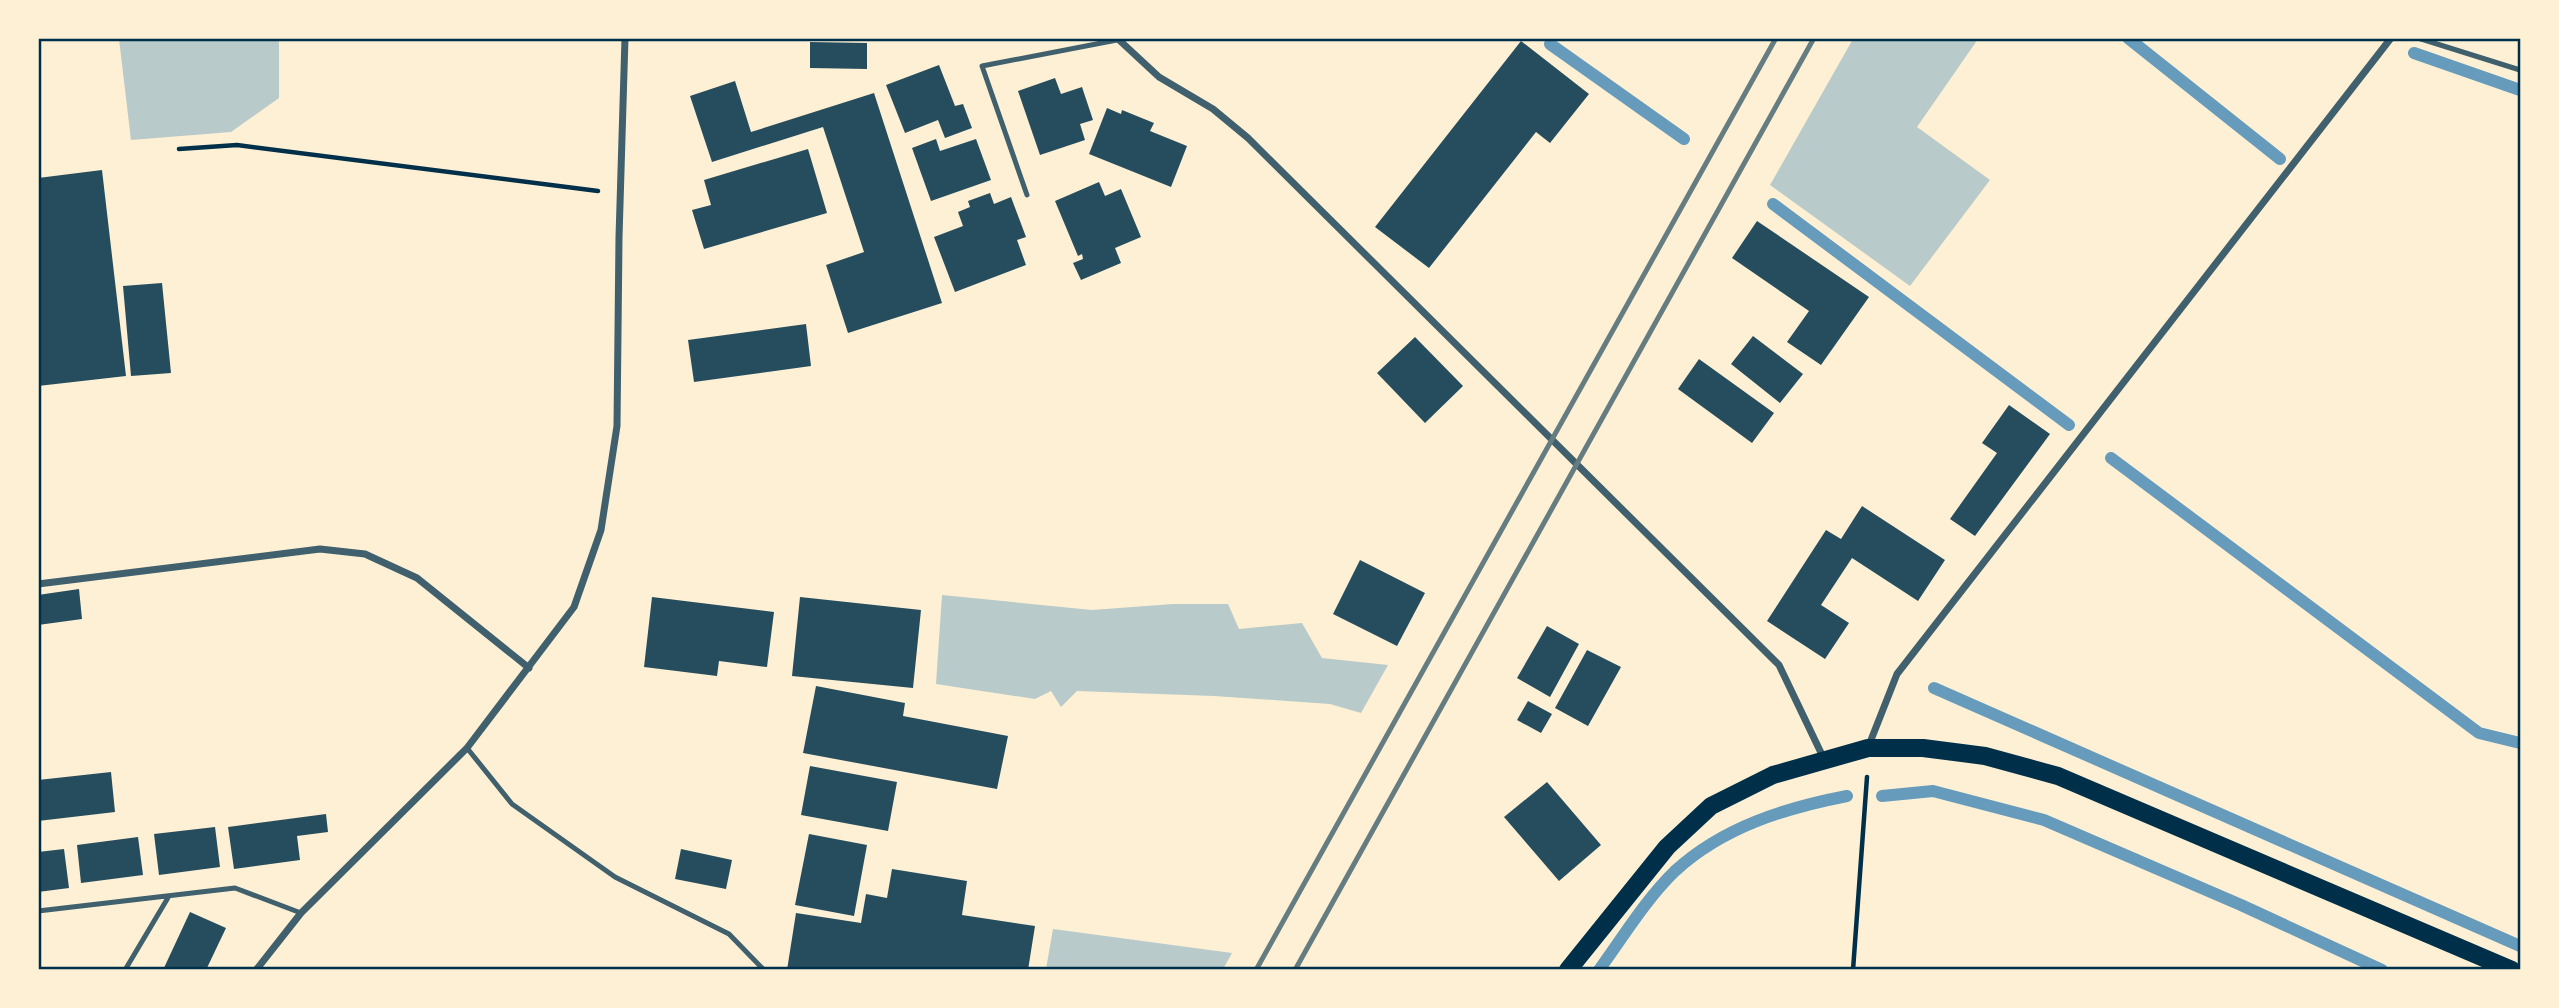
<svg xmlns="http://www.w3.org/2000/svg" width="2559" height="1008" font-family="Karla,sans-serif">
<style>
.green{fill:#b9caca}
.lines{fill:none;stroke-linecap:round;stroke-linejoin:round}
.stream{stroke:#669bbc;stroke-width:12}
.building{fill:#264d5e}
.path{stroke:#003049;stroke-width:4.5}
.service{stroke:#3f606c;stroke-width:5}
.minor{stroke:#3f606c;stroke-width:7}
.primary{stroke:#003049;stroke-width:18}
.rail{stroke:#657d81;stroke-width:5}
.neatline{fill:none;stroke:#003049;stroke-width:2.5}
</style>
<rect width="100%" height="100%" fill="#fdf0d5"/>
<!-- green -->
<path class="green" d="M119,39H279V98L231,132L131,140Z
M1853,39H1978L1917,127L1990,180L1910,286L1770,185Z
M942,595L1092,610L1173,604H1228L1239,629L1302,623L1322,658L1388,665L1361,713L1330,704L1214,696L1077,691L1061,707L1051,691L1035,699L936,684Z
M1053,929L1232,953L1223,969H1046Z"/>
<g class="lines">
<!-- stream -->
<path class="stream" d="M2128,38L2280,159
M1550,44L1684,139
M2414,53L2520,90
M1773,204L2069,425
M2111,458L2479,733L2520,743
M1934,688L2520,946
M1882,796L1933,791L2044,820L2241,905L2382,970
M1599,970C1623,937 1646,899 1675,871C1723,827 1785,808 1847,796"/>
</g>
<!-- building -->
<path class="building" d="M1521,41L1589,94L1550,143L1536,132L1429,268L1375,227Z
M810,42L867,43V69L810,68Z
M939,65L955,106L963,104L972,128L945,138L938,120L905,133L886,85Z
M1055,78L1061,94L1082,87L1093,120L1080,124L1085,140L1040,155L1018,91Z
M735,81L751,132L874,93L942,303L848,333L826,265L864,252L823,127L712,162L690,96Z
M1107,108L1121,114L1122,110L1154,123L1150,131L1187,146L1171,187L1089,154Z
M936,139L940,151L976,139L991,180L931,201L912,148Z
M808,149L827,213L704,249L692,210L711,205L704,180Z
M102,170L126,376L38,386V178Z
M1099,182L1105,196L1121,189L1141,237L1115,248L1121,263L1081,280L1073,263L1083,259L1082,254L1078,256L1055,201Z
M990,193L994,204L1011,197L1026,237L1017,240L1026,265L955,292L934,237L963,226L958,212L970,207L968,201Z
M1757,221L1869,297L1821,365L1787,342L1809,311L1732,258Z
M162,283L171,373L131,376L123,286Z
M806,324L811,366L694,382L688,340Z
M1753,336L1803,374L1780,403L1731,364Z
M1415,337L1463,386L1425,423L1377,373Z
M1699,359L1774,413L1752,443L1678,389Z
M2009,405L2050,434L1975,536L1950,519L1997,453L1982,443Z
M1862,506L1945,560L1918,601L1852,558L1821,605L1849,623L1825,659L1767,621L1826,530L1841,539Z
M1360,560L1425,593L1397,646L1333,614Z
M79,589L82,619L38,625V595Z
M652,597L774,612L767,667L719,661L717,676L644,667Z
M800,597L921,610L913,688L792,676Z
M1547,626L1579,644L1550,697L1517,678Z
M1587,650L1621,667L1588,726L1555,708Z
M816,686L905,703L903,716L1008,736L997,789L803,753Z
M1528,701L1552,714L1541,733L1517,720Z
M810,766L897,782L888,831L801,815Z
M111,772L115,812L38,821V780Z
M1547,782L1601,845L1559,881L1504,817Z
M326,814L328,832L297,836L300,860L234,869L228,827Z
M215,827L220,867L159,875L154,834Z
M809,834L867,845L854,916L795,905Z
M138,837L143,875L81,883L77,845Z
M64,849L69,888L38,892V852Z
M681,849L732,860L726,889L675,879Z
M892,869L967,881L962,915L1035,926L1028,970H787L796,913L861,923L866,894L887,898Z
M190,912L226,928L206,970H163Z"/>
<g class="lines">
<!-- path -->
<path class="path" d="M179,149L237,145L598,191
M1853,970L1867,777"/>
<!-- service -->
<path class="service" d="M2418,38L2520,70
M1027,195L982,66L1117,40
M467,748L512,804L615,877L729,934L764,970
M38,911L235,888L301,913
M125,970L169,896"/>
<!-- minor -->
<path class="minor" d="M1117,38L1159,77L1213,109L1248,138L1779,665L1824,759
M38,584L320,549L365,554L417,578L529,668
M1869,745L1897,674L2391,38
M256,970L301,913L467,748L574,607L601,530L617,426L619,237L625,38"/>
<!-- primary -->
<path class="primary" d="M1568,970L1667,847L1711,806L1773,775L1868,748H1923L1985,756L2058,776L2512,970"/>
<!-- rail -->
<path class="rail" d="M1256,970L1776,38
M1295,970L1814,38"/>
</g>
<!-- border -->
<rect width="2559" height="1008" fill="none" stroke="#fdf0d5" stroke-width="80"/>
<rect x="40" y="40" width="2479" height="928" class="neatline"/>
</svg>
